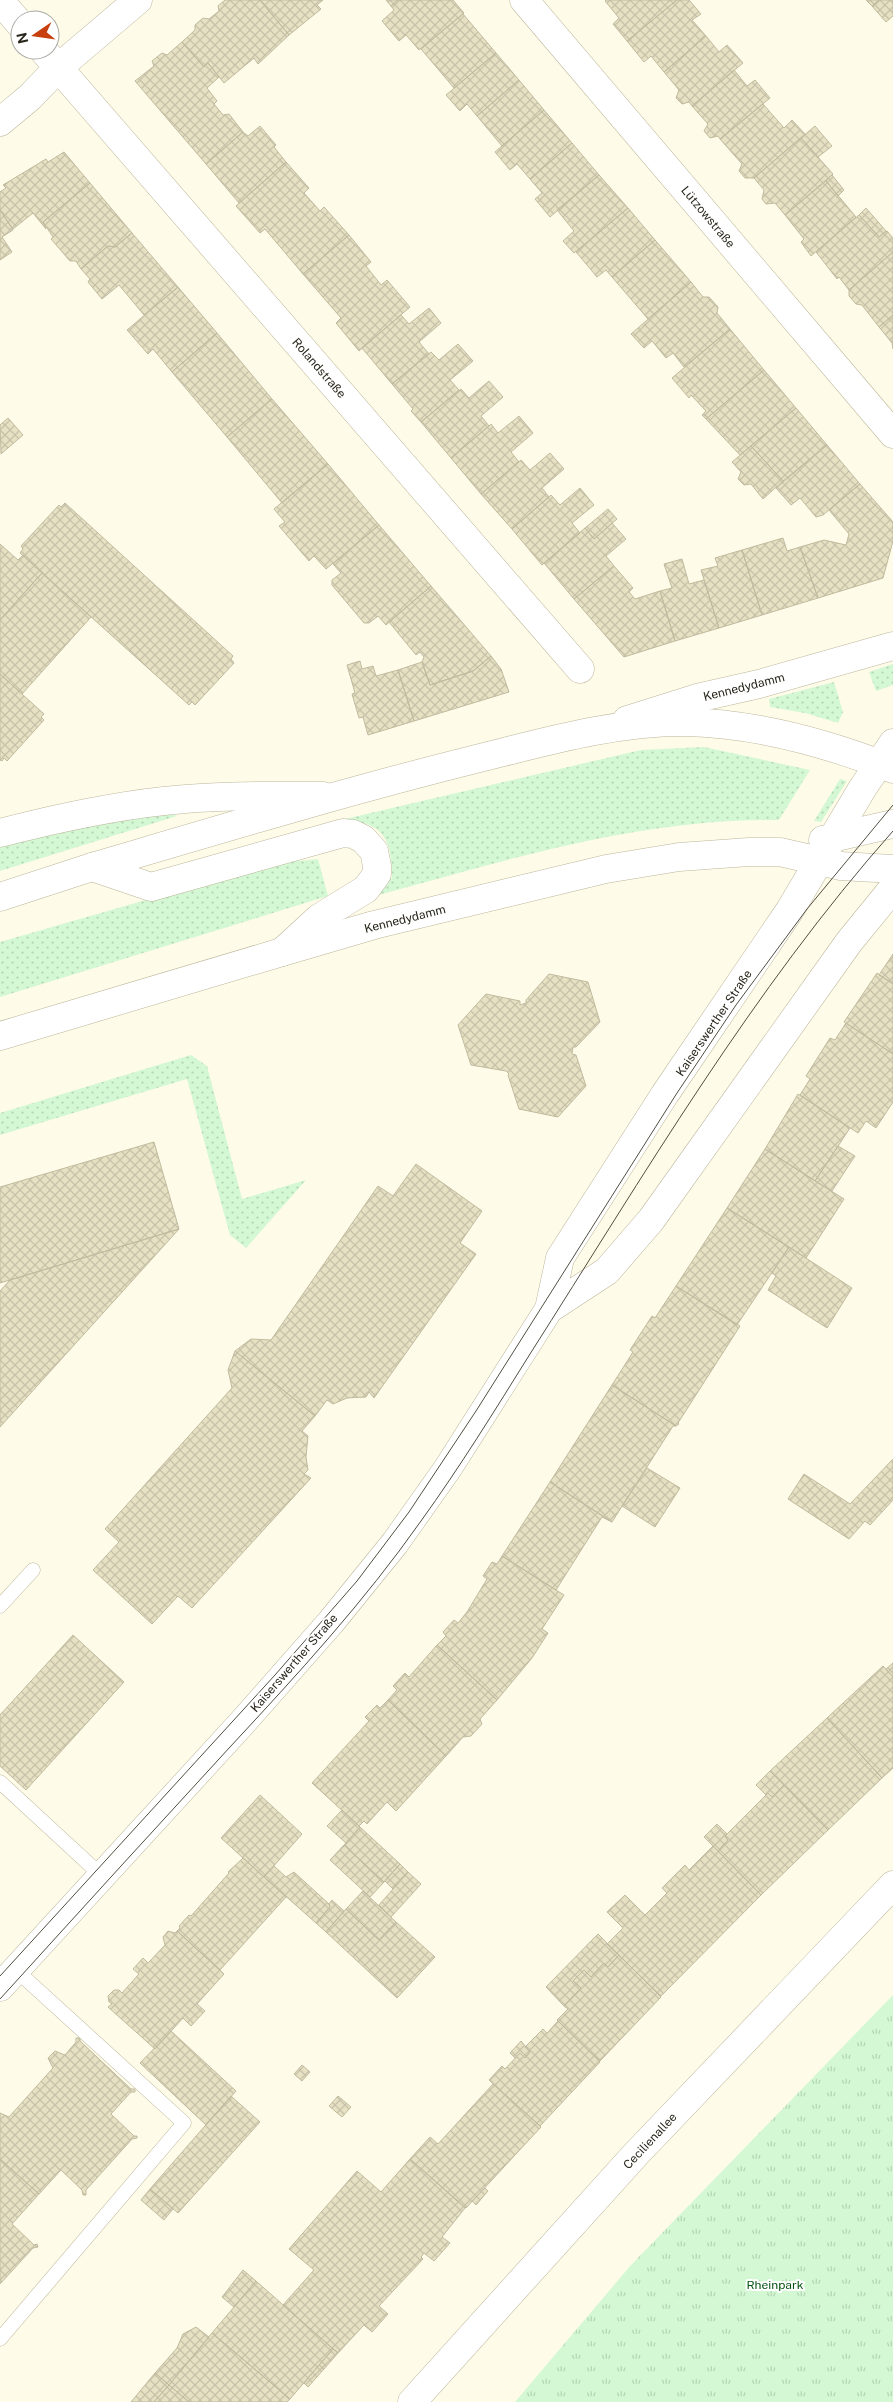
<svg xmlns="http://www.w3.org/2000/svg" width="893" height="2402" font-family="'Public Sans',sans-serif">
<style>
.grass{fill:url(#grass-dots)}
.park{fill:url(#park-tufts)}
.building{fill:url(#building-cross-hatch);stroke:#c0bb9e}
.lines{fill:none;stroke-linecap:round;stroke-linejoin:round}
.lane-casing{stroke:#bbb69a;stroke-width:15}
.street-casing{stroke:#bbb69a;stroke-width:29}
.secondary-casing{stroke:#bbb69a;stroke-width:29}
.primary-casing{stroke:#bbb69a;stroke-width:29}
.highway-casing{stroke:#bbb69a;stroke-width:29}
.lane{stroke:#fff;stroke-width:14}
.street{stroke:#fff;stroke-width:28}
.secondary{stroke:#fff;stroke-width:28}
.primary{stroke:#fff;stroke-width:28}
.highway{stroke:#fff;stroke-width:28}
.tram{stroke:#514e42;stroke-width:1}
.labels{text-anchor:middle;stroke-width:4;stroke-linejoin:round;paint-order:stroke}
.street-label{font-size:12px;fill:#29271c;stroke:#fff}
.park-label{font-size:12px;fill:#055414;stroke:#fff}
</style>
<defs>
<pattern id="grass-dots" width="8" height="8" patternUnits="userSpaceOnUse" patternTransform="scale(1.25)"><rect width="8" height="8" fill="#d3f8d3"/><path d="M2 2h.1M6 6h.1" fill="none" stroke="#b5d5b5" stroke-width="1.8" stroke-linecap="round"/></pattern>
<pattern id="park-tufts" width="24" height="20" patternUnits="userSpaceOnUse" patternTransform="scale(1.25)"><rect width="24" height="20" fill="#d3f8d3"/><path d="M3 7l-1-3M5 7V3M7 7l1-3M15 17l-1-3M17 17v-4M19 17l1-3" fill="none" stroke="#b5d5b5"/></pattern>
<pattern id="building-cross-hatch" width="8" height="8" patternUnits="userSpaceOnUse" patternTransform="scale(1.25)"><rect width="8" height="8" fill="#e7e1c4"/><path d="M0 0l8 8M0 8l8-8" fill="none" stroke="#c6c1a8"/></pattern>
</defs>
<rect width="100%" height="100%" fill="#fffbe9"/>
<!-- grass -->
<path class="grass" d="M893,664V685L876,691L869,672Z
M834,682L843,712L838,723L805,713L770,707L769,699Z
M704,747L810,770L779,820C640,818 507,860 375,896L392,878C392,862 391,838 375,828C368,823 354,821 345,819L641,750Z
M840,779L847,781L821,822L814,821Z
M155,810L177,816L0,871V839Z
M295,857L299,861L318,859L328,896L0,997V942Z
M191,1055L207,1066L242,1199L306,1180L246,1248L230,1235L187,1079L0,1135V1113Z"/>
<!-- park -->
<path class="park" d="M893,1995V2402H515L631,2265Z"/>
<!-- building -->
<path class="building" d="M225,0H260L289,35L258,64L254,58L224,83L208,63L204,67L182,42L195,30V25L203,18L209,19L219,11L218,6Z
M260,0H323L317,5L321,9L289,35Z
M386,0H398L391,6Z
M398,0H453L464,13L419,50L406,35L399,41L382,21L394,10L391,6Z
M606,0H677L627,41L613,24L619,18L605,1Z
M677,0H689L701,14L692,20L706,36L664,72L651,56L644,62L627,41Z
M866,0H879L872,6Z
M879,0H893V16L886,22L872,6Z
M463,14L496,53L454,88L421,49Z
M706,36L719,52L727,45L743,63L692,106L689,102L682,104L676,98L679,90L664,72Z
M182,42L204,67L208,63L219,77L207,88L217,101L214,104L223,115L229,114L243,132L206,164L135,81L154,66L152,61L162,53L167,55Z
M496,53L519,80L477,116L467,104L460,111L446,95Z
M734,70L747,86L755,80L770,98L720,139L718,136L710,138L704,131L708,124L692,106Z
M519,80L544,110L502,146L477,116Z
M763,104L784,128L792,120L805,134L754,178H745L739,171L742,164L720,139Z
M544,110L572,143L530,179L517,164L510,170L495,152Z
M260,126L276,145L274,147L286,162L239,203L206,164L243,132L248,136Z
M815,126L832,146L818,157L801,138Z
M801,138L833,174L785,215L775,203L766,204L762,199L764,190L754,178Z
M572,143L599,175L550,217L535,199L542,193L530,179Z
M64,152L90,183L43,222L46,229L33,213L13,229L0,210V192L6,188L3,185L46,159L48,162Z
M286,162L309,188L304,193L320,211L324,207L349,235L303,274L265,229L260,233L236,206Z
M599,175L628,208L574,253L563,241L574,231L557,210Z
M832,175L844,190L838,196L826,181Z
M826,181L856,217L811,256L801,242L804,239L785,215Z
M90,183L132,233L115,247L108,246L81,269L76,261H70L51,239L53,237L43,222Z
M628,208L655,240L612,277L606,270L597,277L576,252Z
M866,208L886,231L879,237L859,215Z
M0,210L13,230L2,237L12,252L0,260Z
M859,215L879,237L887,231L893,238V252L849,290L839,277L837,279L816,252Z
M132,233L178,287L144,315L119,285L102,299L88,282L90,279L81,269L108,246L115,247Z
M349,235L371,262L366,266L381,285L387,280L410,307L359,351L336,323L341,318L303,274Z
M655,240L691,282L648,319L612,277Z
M893,252V315L879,327L862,305L856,304L849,296V290Z
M691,282L703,297H709L718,307L717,313L730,329L684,367L673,353L666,358L652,341L644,348L631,334Z
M178,287L217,333L172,372L153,349L148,354L127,330Z
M429,308L441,323L419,342L429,354L392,384L362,348L401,315L409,324Z
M893,315V349L892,343L879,327Z
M730,329L764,370L706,419L702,415L706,411L691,395L689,398L672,378Z
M217,333L272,399L227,437L172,372Z
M458,344L473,361L450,380L459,390L421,422L411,411L413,409L392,384L431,352L439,360Z
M764,370L796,408L740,455L706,419Z
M489,381L503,397L481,416L489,426L451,458L421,422L461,389L469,398Z
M272,399L328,464L282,503L227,437Z
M796,408L827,445L783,481L751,446Z
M519,416L533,433L511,452L519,462L481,494L451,458L489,426L491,424L498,433Z
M8,418L23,435L1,454L0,425Z
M827,445L860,484L823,515L816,517L800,498L791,505L776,488Z
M751,446L783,481L763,499L751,484L744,485L738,479L741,472L732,462Z
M550,453L564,469L542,488L549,497L512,529L481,494L521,460L530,470Z
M328,464L379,525L326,569L314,556L309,561L279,526L285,522L274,509Z
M860,484L893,522V541L883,578L818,598L800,547L824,540L846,545L849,534L829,510Z
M580,488L594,505L572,523L580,533L542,565L512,529L551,495L560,505Z
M65,503L233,656L231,659L234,663L195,705L192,702L189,705L20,553L23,549L21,546L59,505L61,507Z
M608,509L617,519L594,539L585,528Z
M612,523L626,539L606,556L614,566L574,599L544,563L585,528L594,539Z
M379,525L431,586L386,625L378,616L369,623H364L332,585V580L341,573L333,564Z
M783,538L787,551L800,547L818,598L762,615L742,550Z
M0,544L18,560L23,555L42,573L0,620Z
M742,550L762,615L719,628L701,570L718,566L715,558Z
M682,559L689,584L704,580L719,628L675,641L660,591L672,588L664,564Z
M614,566L633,588L629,592L635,599L660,591L675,641L624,657L574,599Z
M42,573L91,617L22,694L0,674V620Z
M431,586L491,656L473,671L430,685L422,662L424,657L420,652L416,655L389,622Z
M491,656L501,669L509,692L414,721L398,670L422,662L430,685L473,671Z
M360,661L362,669L373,666L376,676L398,670L414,721L368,735L363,717L359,718L352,694L355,693L347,665Z
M0,674L44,714L41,717L44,720L7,761L4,758L2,761L0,760Z
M893,954V984L879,975Z
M877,973L893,984V1054L844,1022Z
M549,974L588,982L600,1022L576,1047H573L572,1054L576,1055L586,1086L558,1117L519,1109L508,1075L509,1074L506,1071L471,1065L458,1025L486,994L520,1001V1005L526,1003V1000Z
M846,1023L893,1054V1102L876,1128L866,1121L858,1133L800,1095L810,1079L806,1076L830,1038L835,1040Z
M798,1094L850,1128L815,1181L765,1149Z
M154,1142L179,1229L0,1283V1187Z
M838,1146L855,1156L832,1191L815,1181Z
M765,1149L844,1199L806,1258L727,1208Z
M416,1164L482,1211L460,1243L476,1254L374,1398L369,1392L366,1397L347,1398L333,1404L327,1400L315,1416L235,1351L251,1339L271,1340L378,1186L393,1196Z
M727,1208L789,1247L737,1325L676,1286Z
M179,1229L0,1427V1291L10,1280Z
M789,1247L852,1288L827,1328L768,1290L776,1276L772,1273Z
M676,1286L740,1326L678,1423L679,1424L676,1426L612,1385L633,1352L630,1350L652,1316L655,1318Z
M235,1351L315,1416L302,1431L308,1436L306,1457L308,1470L304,1474L311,1478L192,1608L178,1596L152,1624L93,1570L119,1542L105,1529L232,1388L228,1370Z
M612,1385L676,1426H673L612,1522L550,1482Z
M893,1459V1500L870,1525L865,1521L849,1539L788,1499L804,1474L850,1504Z
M647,1468L680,1488L655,1527L622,1506Z
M550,1482L612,1522L602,1517L556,1590L502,1556Z
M502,1556L564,1595L542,1629L548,1633L532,1658L497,1700L437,1645L446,1636L443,1632L454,1620L458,1623L467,1612L487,1579L483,1576L492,1562L497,1564Z
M73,1635L124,1682L26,1790L0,1766V1715Z
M437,1645L497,1700L480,1719L482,1724L471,1736L463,1737L446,1756L388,1700L397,1690L393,1686L405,1673L409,1677Z
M893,1663V1677L886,1669Z
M883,1666L893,1677V1768L882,1778L827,1718Z
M388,1700L446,1756L396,1811L387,1802L367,1824L364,1821L359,1826L312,1783L369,1721L365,1717L377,1705L380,1708Z
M827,1718L882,1778L828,1830L770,1771Z
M770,1771L784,1785L772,1797L768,1793L766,1795L756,1785Z
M784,1785L828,1830L761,1895L718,1851L728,1840L725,1836L768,1793L772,1797Z
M260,1795L302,1834L264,1877L221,1838Z
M342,1810L360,1827L346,1843L327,1826Z
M717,1824L727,1834L725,1836L728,1840L718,1851L704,1837Z
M360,1827L400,1864L384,1882L344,1845Z
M344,1845L384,1882L370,1897L330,1860Z
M713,1846L761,1895L661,1996L607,1944L623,1928L607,1912L625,1895L645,1915L667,1893L662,1888L685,1865L689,1870Z
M243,1858L286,1897L220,1970L177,1931L180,1928L179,1926L189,1915L191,1916L229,1873L228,1872Z
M400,1864L408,1872L393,1889L385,1881Z
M274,1866L286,1877L294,1872L329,1904L330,1907L316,1923L264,1877Z
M408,1872L421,1884L391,1917L379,1905Z
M363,1891L396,1922L379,1940L346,1909Z
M332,1900L344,1911L326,1932L316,1923L330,1907L329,1904Z
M346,1909L379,1940L396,1922L435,1957L397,1998L326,1932Z
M168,1931L175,1933L177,1931L224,1974L197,2004L205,2011L191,2026L183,2018L155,2049L108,2007L112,2004L109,2002L108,1996L114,1990H119L122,1993L139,1974L133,1969L143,1958L148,1963L165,1945L163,1937Z
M598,1934L619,1955L608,1967L604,1963L591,1977L584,1970L573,1981L581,1988L564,2006L546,1987Z
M619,1955L661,1997L600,2061L557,2020L568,2009L564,2006L581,1988L573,1981L584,1970L591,1977L604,1963L608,1967Z
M558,2021L600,2062L540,2126L489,2080L502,2066L505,2069L520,2053L525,2058L530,2052L525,2047L543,2029L547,2033Z
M171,2031L236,2091L206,2125L140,2063Z
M76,2038H80V2041L131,2089H135V2092H131L111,2114L134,2136H137V2138L132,2139L86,2190V2195H83L82,2190L61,2170L39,2194L0,2159V2113L9,2117L53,2068L48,2058L55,2051L65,2055L76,2042Z
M521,2041L530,2052L525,2058L520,2053L515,2058L510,2053Z
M302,2065L310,2072L302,2081L294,2074Z
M493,2084L541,2127L466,2208L410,2159L430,2137L438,2144Z
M231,2096L260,2122L178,2213L150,2189Z
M338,2096L351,2107L342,2117L329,2106Z
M0,2159L39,2194L12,2224L34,2245L37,2244L38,2247L33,2248L0,2284Z
M410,2159L465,2208L442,2237L450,2243L434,2261L424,2253L421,2257L423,2259L379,2306L388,2314L372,2332L364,2325L338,2353L283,2305L314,2270L289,2249L357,2171L381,2192Z
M485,2188L488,2191L476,2205L472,2201Z
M150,2189L173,2209L164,2220L141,2200Z
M243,2270L256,2281L234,2307L222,2297Z
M256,2281L333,2349L290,2399L212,2333Z
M196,2327L209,2337L169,2385L155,2373L177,2348L183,2334Z
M212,2333L290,2399L287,2402H189L169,2385Z
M333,2349L338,2353L324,2369L319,2365Z
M319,2365L324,2369L308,2387L304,2383Z
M155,2373L169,2385L154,2402H131Z
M169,2385L189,2402H154Z"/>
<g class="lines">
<!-- lane casing -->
<g class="lane-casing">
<path id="lane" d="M0,1606L33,1570
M0,1782L102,1876
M0,2339L184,2123L16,1970"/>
</g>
<!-- street casing -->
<g class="street-casing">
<path id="street" d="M524,0L893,434
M0,1L20,24
M43,50L580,669
M0,122L30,97L58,68L138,0
M0,833C54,819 108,807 164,801C216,795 270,796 323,796"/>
</g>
<!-- secondary casing -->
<g class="secondary-casing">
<path id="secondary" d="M627,720L697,698L759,684L893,646
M823,840L893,824
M549,1309L607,1271L651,1220L849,942L893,888
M0,1987L242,1723L331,1622L395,1543L448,1468L549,1309L560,1258L665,1094L790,910L862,789L893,743
M412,2402L636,2154L893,1885"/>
</g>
<!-- primary casing -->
<g class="primary-casing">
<path id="primary" d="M92,867C218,830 344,792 472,760C541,743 611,722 683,722C754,723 827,743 893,769
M282,952L374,925L606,869L679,857L749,852H780L841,866L893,869"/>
</g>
<!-- highway casing -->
<g class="highway-casing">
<path id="highway" d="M0,897L92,867L151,887L343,833L353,834L363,839L374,851L377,866V874L366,889L319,918L282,952L0,1036"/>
</g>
<!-- lane -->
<use href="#lane" class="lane"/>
<!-- street -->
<use href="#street" class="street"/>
<!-- secondary -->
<use href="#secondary" class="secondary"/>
<!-- primary -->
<use href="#primary" class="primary"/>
<!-- highway -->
<use href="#highway" class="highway"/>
<!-- tram -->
<path class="tram" d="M0,1976L275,1675L357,1581L409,1512L476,1411L677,1093L736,1005L807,909L893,805
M0,1999C76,1915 153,1831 230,1747C297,1675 364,1602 421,1521C460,1467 495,1410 530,1354C644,1175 752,990 893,831"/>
</g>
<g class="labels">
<!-- street labels -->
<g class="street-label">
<text transform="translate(708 217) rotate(50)" y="4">Lützowstraße</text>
<text transform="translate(319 368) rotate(49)" y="4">Rolandstraße</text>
<text transform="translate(744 687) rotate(-14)" y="4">Kennedydamm</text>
<text transform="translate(405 919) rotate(-14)" y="4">Kennedydamm</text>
<text transform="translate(714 1023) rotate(-56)" y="4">Kaiserswerther Straße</text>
<text transform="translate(294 1663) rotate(-49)" y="4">Kaiserswerther Straße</text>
<text transform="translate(650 2141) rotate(-47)" y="4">Cecilienallee</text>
</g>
<!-- park labels -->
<g class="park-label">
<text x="775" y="2289">Rheinpark</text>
</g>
</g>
<!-- north arrow -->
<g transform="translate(35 35) rotate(257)"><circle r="24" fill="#ffffff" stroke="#a9a9a4"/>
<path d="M0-4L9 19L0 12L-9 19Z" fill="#c73f0f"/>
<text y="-8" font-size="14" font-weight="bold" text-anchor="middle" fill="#29271c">N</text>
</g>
</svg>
